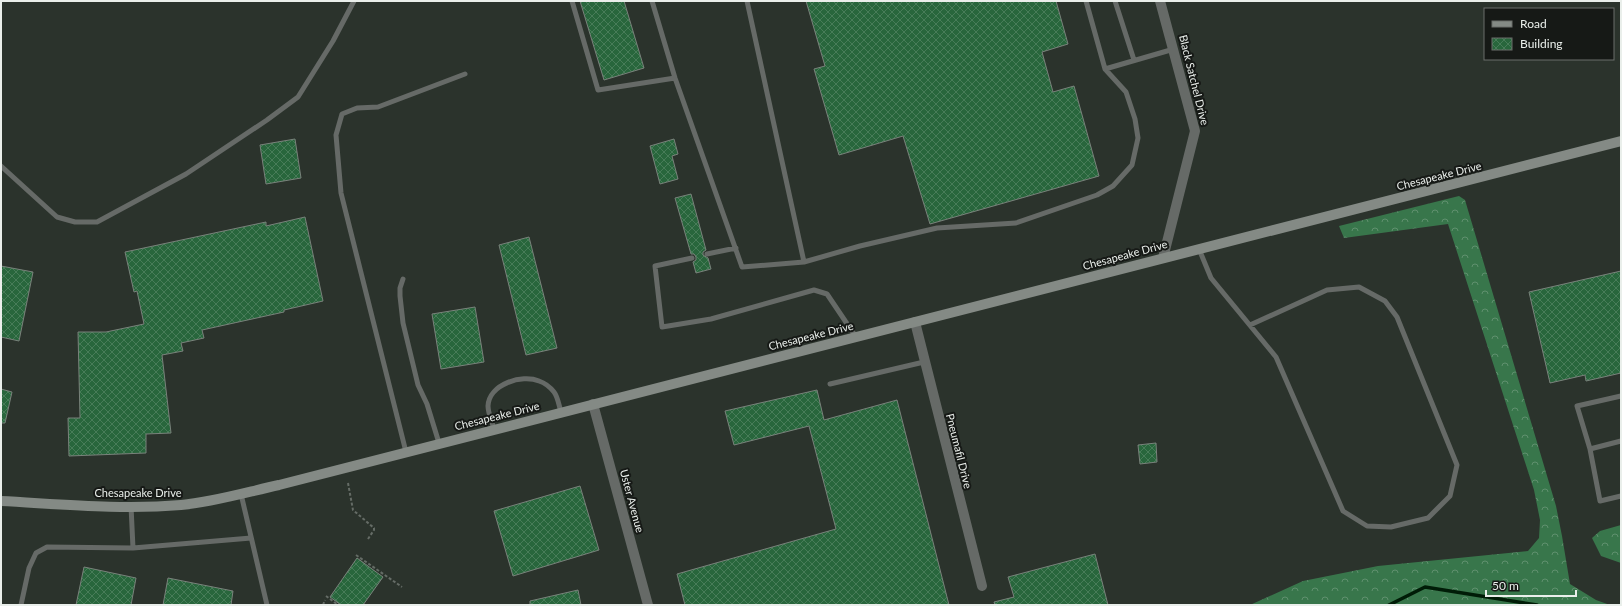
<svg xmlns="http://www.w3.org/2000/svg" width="1622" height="606" font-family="Lato,sans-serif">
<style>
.forest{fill:url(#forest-crowns)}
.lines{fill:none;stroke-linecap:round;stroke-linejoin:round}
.stream{stroke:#001c07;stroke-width:3.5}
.building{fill:url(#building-cross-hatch);stroke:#79827b}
.path{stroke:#656c66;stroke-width:2;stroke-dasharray:3 2;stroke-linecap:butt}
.lane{stroke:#666a67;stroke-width:5}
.street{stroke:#666a67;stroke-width:10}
.secondary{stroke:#848a85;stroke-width:10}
.labels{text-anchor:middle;stroke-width:4;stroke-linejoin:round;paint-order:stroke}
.street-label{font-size:11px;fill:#eaefeb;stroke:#161916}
</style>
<defs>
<pattern id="forest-crowns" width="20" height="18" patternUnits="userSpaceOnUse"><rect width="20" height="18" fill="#38764b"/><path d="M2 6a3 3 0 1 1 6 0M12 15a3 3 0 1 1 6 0" fill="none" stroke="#5f906e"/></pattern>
<pattern id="building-cross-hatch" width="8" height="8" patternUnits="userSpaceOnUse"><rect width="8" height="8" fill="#28663c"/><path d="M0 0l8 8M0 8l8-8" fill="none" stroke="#477c58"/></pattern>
</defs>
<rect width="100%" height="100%" fill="#2b332c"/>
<!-- forest -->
<path class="forest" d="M1459,196L1465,200L1556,506L1562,536L1570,584L1596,600L1610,605H1250L1303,581L1378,566L1528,551L1539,538L1540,520L1534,490L1448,224L1344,238L1339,226Z
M1621,525V563L1601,556L1592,538L1600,531Z"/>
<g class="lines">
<!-- stream -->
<path class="stream" d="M1389,605L1425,587L1537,605"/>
</g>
<!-- building -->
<path class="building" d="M580,1H624L644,68L604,80Z
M806,1H1056L1068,44L1042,52L1053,92L1074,86L1099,176L930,224L903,136L839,155L814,69L825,66Z
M295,139L301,178L266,184L260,145Z
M674,139L678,154L672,156L678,179L660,184L650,146Z
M691,194L706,250L703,252V255L708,258L711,269L696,273L693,262L696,260V257L694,254H691L675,198Z
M305,217L323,301L284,310V312L202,330L204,338L181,343L183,351L162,355L171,433L146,434V453L69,456L68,418H80L78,332H106L144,324L137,291L134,292L125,252L266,222V226Z
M529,237L557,348L526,355L499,245Z
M1,266L33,272L19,341L1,337Z
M1621,271V373L1586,381L1585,375L1550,383L1529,292Z
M475,307L484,362L441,369L432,314Z
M1,389L12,392L5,423H1Z
M817,390L824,420L897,400L949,605H685L677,574L836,529L809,426L734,445L725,411Z
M1156,443L1157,462L1140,464L1138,445Z
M580,486L599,550L513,576L494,511Z
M1095,554L1108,605H995L994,602L1014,597L1008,577Z
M357,558L383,577L363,605H341L330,597Z
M84,567L136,578L131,605H76Z
M168,578L233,591L231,605H163Z
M578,590L581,605H530V601Z"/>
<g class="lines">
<!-- path -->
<path class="path" d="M348,483L353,510L374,528V530L368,539
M356,555L402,587
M326,596L338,605
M323,605L325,600"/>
<!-- lane -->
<path class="lane" d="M572,1L598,90L675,78
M652,1L675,78L742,267L804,262L860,246L937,228L1016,223L1097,195L1113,186L1132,165L1138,138L1135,119L1126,92L1105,69L1086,1
M747,1L804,262
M1115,1L1134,60
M1105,69L1174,49
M1,166L57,217L75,222H97L186,174L267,120L298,97L333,41L354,1
M1199,249L1211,278L1276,357L1343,511L1367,526L1391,527L1428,518L1450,496L1457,465L1397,317L1385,301L1359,287L1327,290L1250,325
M707,254L736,248
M692,258L655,266L662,327L711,319L814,290L827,294L856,337
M403,279L400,288V296L403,323L418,385L427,404L439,443
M830,384L924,362
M1621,396L1577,406L1590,449L1600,501L1621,496
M494,429C492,422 488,413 488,406C489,384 522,374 539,381C545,383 550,387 554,392C558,397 559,406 561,412
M1590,449L1621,441
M406,452L341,193L336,135L342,114L357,108L378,107L465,74
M241,494L267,605
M131,506L133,548
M21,605L29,568L36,553L47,547L133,548L251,538"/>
<!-- street -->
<path class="street" d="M1160,1L1195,131L1163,258
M915,322L982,586
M593,404L648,605"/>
<!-- secondary -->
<path class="secondary" d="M1,501C60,504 121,510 181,505C214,502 247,492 279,485L1621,141"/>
</g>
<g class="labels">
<!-- street labels -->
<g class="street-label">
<text transform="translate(1194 80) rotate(76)" y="4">Black Satchel Drive</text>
<text transform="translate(1439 176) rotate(-14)" y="4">Chesapeake Drive</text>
<text transform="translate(1125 255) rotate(-15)" y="4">Chesapeake Drive</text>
<text transform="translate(811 336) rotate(-14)" y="4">Chesapeake Drive</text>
<text transform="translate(497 416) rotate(-14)" y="4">Chesapeake Drive</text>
<text transform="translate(959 451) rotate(76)" y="4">Pneumafil Drive</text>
<text x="138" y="497">Chesapeake Drive</text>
<text transform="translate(632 501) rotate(75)" y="4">Uster Avenue</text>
</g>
</g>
<!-- border -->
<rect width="1622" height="606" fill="none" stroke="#eaefeb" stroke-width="4"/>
<!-- legend -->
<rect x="1484" y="8" width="130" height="52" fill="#161916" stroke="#6b6f6b"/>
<rect x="1492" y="21" width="20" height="6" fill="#848a85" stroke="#6b6f6b"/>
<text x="1520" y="28" font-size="12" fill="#eaefeb">Road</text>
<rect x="1492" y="38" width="20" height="12" fill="url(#building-cross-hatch)" stroke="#6b6f6b"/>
<text x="1520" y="48" font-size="12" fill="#eaefeb">Building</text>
<!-- scale -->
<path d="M1486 590v6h90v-6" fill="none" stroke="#eaefeb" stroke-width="2"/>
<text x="1492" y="590" font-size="12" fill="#eaefeb" stroke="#161916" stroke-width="3" paint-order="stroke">50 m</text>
</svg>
